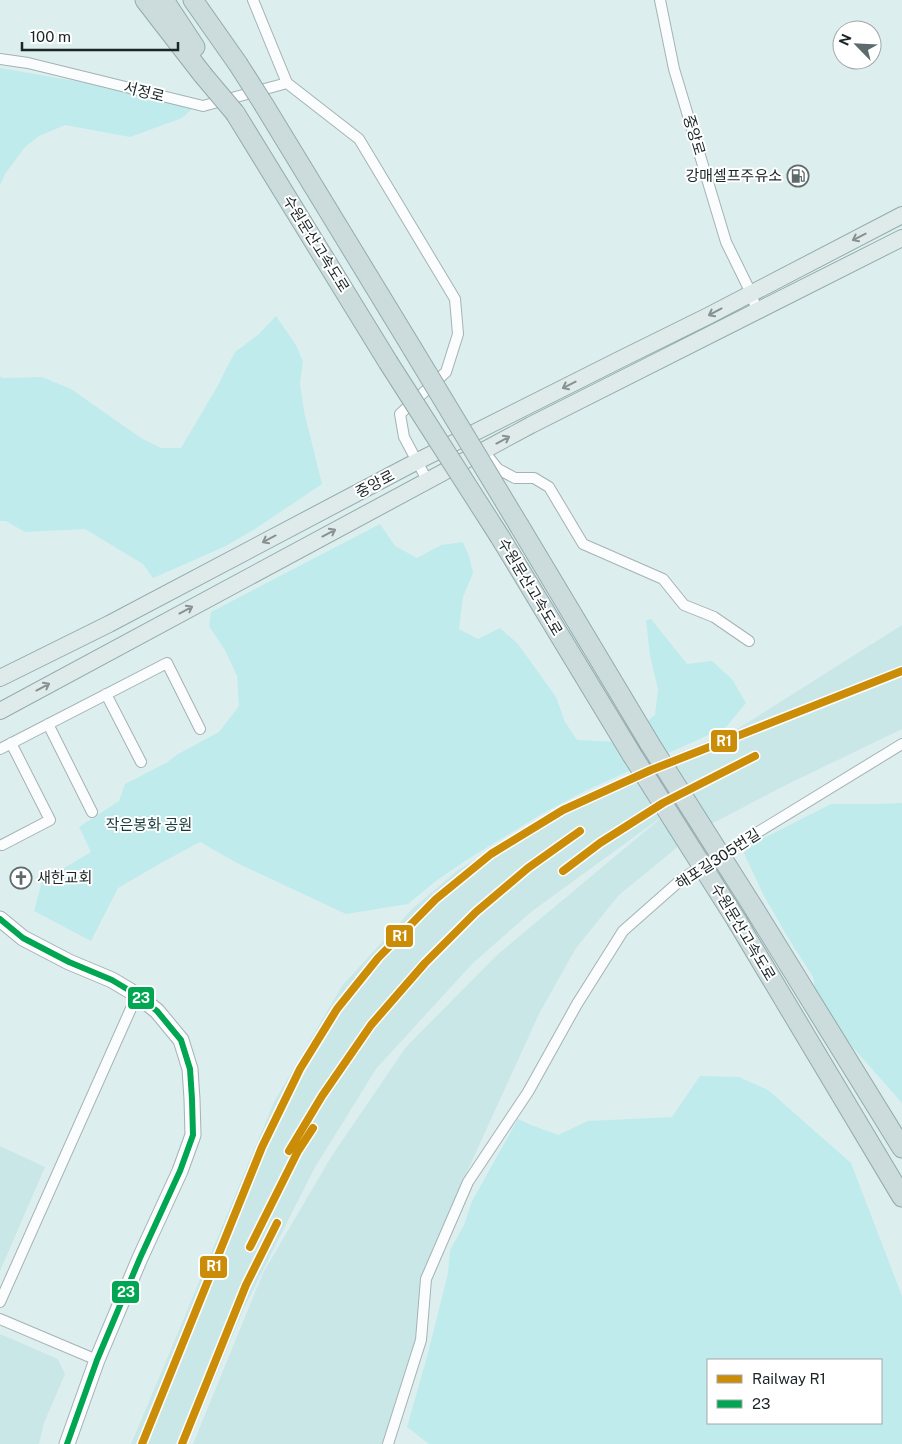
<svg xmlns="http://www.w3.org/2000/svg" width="902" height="1444" font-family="'Public Sans','Noto Sans KR',sans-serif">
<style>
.built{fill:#cae7e8}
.green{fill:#bfebed;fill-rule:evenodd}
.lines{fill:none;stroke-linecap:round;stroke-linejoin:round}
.minor-casing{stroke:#a5b2b3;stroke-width:12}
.secondary-casing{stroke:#a5b2b3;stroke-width:17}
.primary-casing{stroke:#94abac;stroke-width:18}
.motorway-casing{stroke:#94abac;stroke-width:21}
.minor{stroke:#fafcfd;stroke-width:10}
.secondary{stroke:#fafcfd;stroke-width:15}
.primary{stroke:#dfeaea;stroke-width:16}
.motorway{stroke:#ccdcdd;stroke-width:19}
.motorway-bridge-casing{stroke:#94abac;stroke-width:21;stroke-linecap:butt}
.motorway-bridge{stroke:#ccdcdd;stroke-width:19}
.bus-1-casing{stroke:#fff;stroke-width:10}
.bus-1{stroke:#00a651;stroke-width:6}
.rail-1-casing{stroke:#fff;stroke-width:11}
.rail-1{stroke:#cb8c08;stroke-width:8}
.oneway{stroke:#869192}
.labels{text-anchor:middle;stroke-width:4;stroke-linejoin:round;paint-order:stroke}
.street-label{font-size:15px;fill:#1a2526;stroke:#fff}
.poi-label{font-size:15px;fill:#1a2526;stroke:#fff;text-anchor:end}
.park-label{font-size:15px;fill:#153a3b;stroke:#fff}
.line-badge{stroke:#fff;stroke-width:2}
.badge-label{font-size:14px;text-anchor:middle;font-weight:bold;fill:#fff}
</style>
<rect width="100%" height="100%" fill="#ddeeef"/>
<!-- built -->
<path class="built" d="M902,625V729L784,786L696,832L619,895L576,948L539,1014L466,1174L421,1277L416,1337L382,1444H193L263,1273L331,1157L406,1047L497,955L667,813L531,912L472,964L376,1069L314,1169L244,1308L188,1444H131L169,1354L274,1102L342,986L412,909L458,870L563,806L666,758L739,728Z
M0,1146L45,1167L0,1271Z
M0,1334L58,1359L65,1374L44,1423L39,1444H0Z"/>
<!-- green -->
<path class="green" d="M0,68L98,85L194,107L182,118L130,137L65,125L39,136L25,147L5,174L0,185Z
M276,316L296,345L303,362L300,383L304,411L322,484L255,529L226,546L153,578L143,564L85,529L25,532L6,521H0V376L2,378L42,377L71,389L141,438L161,448H181L217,387L235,352L259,334Z
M380,524L395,546L417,558L441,545L463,542L469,556L473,573L463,597L459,629L478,639L500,628L518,644L556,697L565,722L577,740L620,742L655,715L658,689L650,656L646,620L651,619L687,664L712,661L732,679L746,703L726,727L587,790L545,812L468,859L437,880L408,904L346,914L237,863L200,842L161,863L118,888L91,941L34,911L43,878L59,868L61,870L91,852L79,827L119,801L125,784L166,763L178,754L219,732L239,706L237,676L225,650L209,626L211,612Z
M902,803V1103L841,1034L817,998L813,977L787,936L763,894L742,849L831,804H875Z
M700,1076L739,1077L768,1090L851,1163L902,1296V1444H429L407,1427L427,1357L448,1273L450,1250L464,1225L472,1201L518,1119L531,1125L558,1135L588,1121L672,1117ZM708,1360H881V1423H708Z"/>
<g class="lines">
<!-- minor casing -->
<g class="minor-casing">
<path id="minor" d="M253,0L287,83L359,139L455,299L458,334L446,372L400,414L404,437L427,480
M660,0L674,69L726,242L751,293L757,311
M0,59L28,63L203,106L287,83
M483,450L498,469L515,478H534L549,487L583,544L663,579L684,605L714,617L749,641
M106,694L141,762
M48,724L92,812
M0,749L167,663L200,729
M2,845L50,820L11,743
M0,1302L137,995
M0,1319L97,1360
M388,1444L421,1340L426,1279L468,1182L528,1092L577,1004L623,931L683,878L902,744"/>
</g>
<!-- secondary casing -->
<g class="secondary-casing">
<path id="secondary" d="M0,919L23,938L69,962L112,980L137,995L157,1011L181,1040L190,1069L192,1099L193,1135L180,1171L140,1258L97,1360L67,1444"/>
</g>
<!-- primary casing -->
<g class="primary-casing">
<path id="primary" d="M0,678L109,624L410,465L623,358L708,316L902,215
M0,711L531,425L902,238"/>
</g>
<!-- motorway casing -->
<g class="motorway-casing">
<path id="motorway" d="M145,0L203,75
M164,0L195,47
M193,0L238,64
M264,105L412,348
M235,113L388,362
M520,527L650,744
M500,537L632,755
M755,910L902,1148
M737,921L902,1197"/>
</g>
<!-- minor -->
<use href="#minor" class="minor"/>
<!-- secondary -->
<use href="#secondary" class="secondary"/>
<!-- primary -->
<use href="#primary" class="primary"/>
<!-- motorway -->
<use href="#motorway" class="motorway"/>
<!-- motorway-bridge casing -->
<g class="motorway-bridge-casing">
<path id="motorway-bridge" d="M238,64L264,105
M203,75L235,113
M412,348L520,527
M388,362L500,537
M650,744L755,910
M632,755L737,921"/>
</g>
<!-- motorway-bridge -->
<use href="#motorway-bridge" class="motorway-bridge"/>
<!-- bus-1 casing -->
<g class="bus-1-casing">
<path id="bus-1" d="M0,919L23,938L69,962L112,980L137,995L157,1011L181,1040L190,1069L192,1099L193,1135L180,1171L140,1258L97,1360L67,1444"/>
</g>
<!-- bus-1 -->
<use href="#bus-1" class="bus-1"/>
<!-- rail-1 casing -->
<g class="rail-1-casing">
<path id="rail-1" d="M563,871L600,843L663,803L755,756
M289,1151L322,1096L371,1025L425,963L476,912L528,868L580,831
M250,1247L298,1151L313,1128
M142,1444L262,1147L300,1069L337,1009L378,958L436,899L491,854L563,810L651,770L902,671
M182,1444L246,1285L277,1223"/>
</g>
<!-- rail-1 -->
<use href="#rail-1" class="rail-1"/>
</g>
<!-- one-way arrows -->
<defs><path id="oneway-shaft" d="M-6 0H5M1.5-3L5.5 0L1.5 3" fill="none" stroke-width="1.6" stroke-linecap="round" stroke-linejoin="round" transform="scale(1.25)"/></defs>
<g class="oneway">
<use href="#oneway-shaft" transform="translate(859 237) rotate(153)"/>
<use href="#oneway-shaft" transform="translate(715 312) rotate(152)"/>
<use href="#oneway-shaft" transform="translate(569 385) rotate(153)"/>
<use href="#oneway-shaft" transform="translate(503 440) rotate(-28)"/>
<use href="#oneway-shaft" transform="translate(329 533) rotate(-28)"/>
<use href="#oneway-shaft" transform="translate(269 539) rotate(152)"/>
<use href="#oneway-shaft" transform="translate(186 610) rotate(-28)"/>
<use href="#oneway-shaft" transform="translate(43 687) rotate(-28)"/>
</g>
<!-- icons -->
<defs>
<g id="fuel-ring" transform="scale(1.125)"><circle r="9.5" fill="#fff" stroke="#5e6b6c" stroke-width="1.5"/><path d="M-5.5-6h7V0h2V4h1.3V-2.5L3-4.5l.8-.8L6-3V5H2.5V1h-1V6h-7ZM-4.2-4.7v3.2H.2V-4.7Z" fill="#5e6b6c"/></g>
<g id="church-ring" transform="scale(1.125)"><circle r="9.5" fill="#fff" stroke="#5e6b6c" stroke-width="1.5"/><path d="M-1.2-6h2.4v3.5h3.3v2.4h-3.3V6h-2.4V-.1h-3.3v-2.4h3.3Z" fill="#5e6b6c"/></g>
</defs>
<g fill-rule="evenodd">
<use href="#fuel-ring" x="798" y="176"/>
<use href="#church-ring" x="21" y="878"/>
</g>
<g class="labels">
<!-- street labels -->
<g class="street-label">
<text transform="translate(144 92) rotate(14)" y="5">서정로</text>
<text transform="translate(694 135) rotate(73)" y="5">중앙로</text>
<text transform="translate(316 244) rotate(58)" y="5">수원문산고속도로</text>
<text transform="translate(375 484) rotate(-28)" y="5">중앙로</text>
<text transform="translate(530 587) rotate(59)" y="5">수원문산고속도로</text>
<text transform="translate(718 859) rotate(-33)" y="5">해포길305번길</text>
<text transform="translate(743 932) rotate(59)" y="5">수원문산고속도로</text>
</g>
<!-- poi labels -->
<g class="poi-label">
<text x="782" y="181">강매셀프주유소</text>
<text x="37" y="883" text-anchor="start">새한교회</text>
</g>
<!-- park labels -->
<g class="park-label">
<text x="149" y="830">작은봉화 공원</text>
</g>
</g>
<g class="line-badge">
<rect x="710" y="729" width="28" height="24" rx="5" fill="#cb8c08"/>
<rect x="385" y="924" width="29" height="24" rx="5" fill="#cb8c08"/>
<rect x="127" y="986" width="28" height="24" rx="5" fill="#00a651"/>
<rect x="199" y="1255" width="29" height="24" rx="5" fill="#cb8c08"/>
<rect x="111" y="1280" width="29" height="24" rx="5" fill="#00a651"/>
</g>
<g class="badge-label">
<text x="724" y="746">R1</text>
<text x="400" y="941">R1</text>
<text x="141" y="1003">23</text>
<text x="214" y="1271">R1</text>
<text x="126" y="1297">23</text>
</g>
<!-- legend -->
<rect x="707" y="1359" width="175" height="65" fill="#ffffff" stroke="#a3a8a8"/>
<rect x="717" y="1375" width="25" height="8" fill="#cb8c08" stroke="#a3a8a8"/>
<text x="752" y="1384" font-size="15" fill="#1a2526">Railway R1</text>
<rect x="717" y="1400" width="25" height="8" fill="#00a651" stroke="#a3a8a8"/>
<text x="752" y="1409" font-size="15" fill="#1a2526">23</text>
<!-- north arrow -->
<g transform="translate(857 45) rotate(294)"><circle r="24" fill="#ffffff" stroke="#a3a8a8"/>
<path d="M0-4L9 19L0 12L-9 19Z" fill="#5e6b6c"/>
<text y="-8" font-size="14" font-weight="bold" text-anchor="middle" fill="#1a2526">N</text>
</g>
<!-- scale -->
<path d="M22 42v8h156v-8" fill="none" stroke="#1a2526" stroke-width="2.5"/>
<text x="30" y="42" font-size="15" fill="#1a2526" stroke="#ffffff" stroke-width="4" paint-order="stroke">100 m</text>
</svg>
